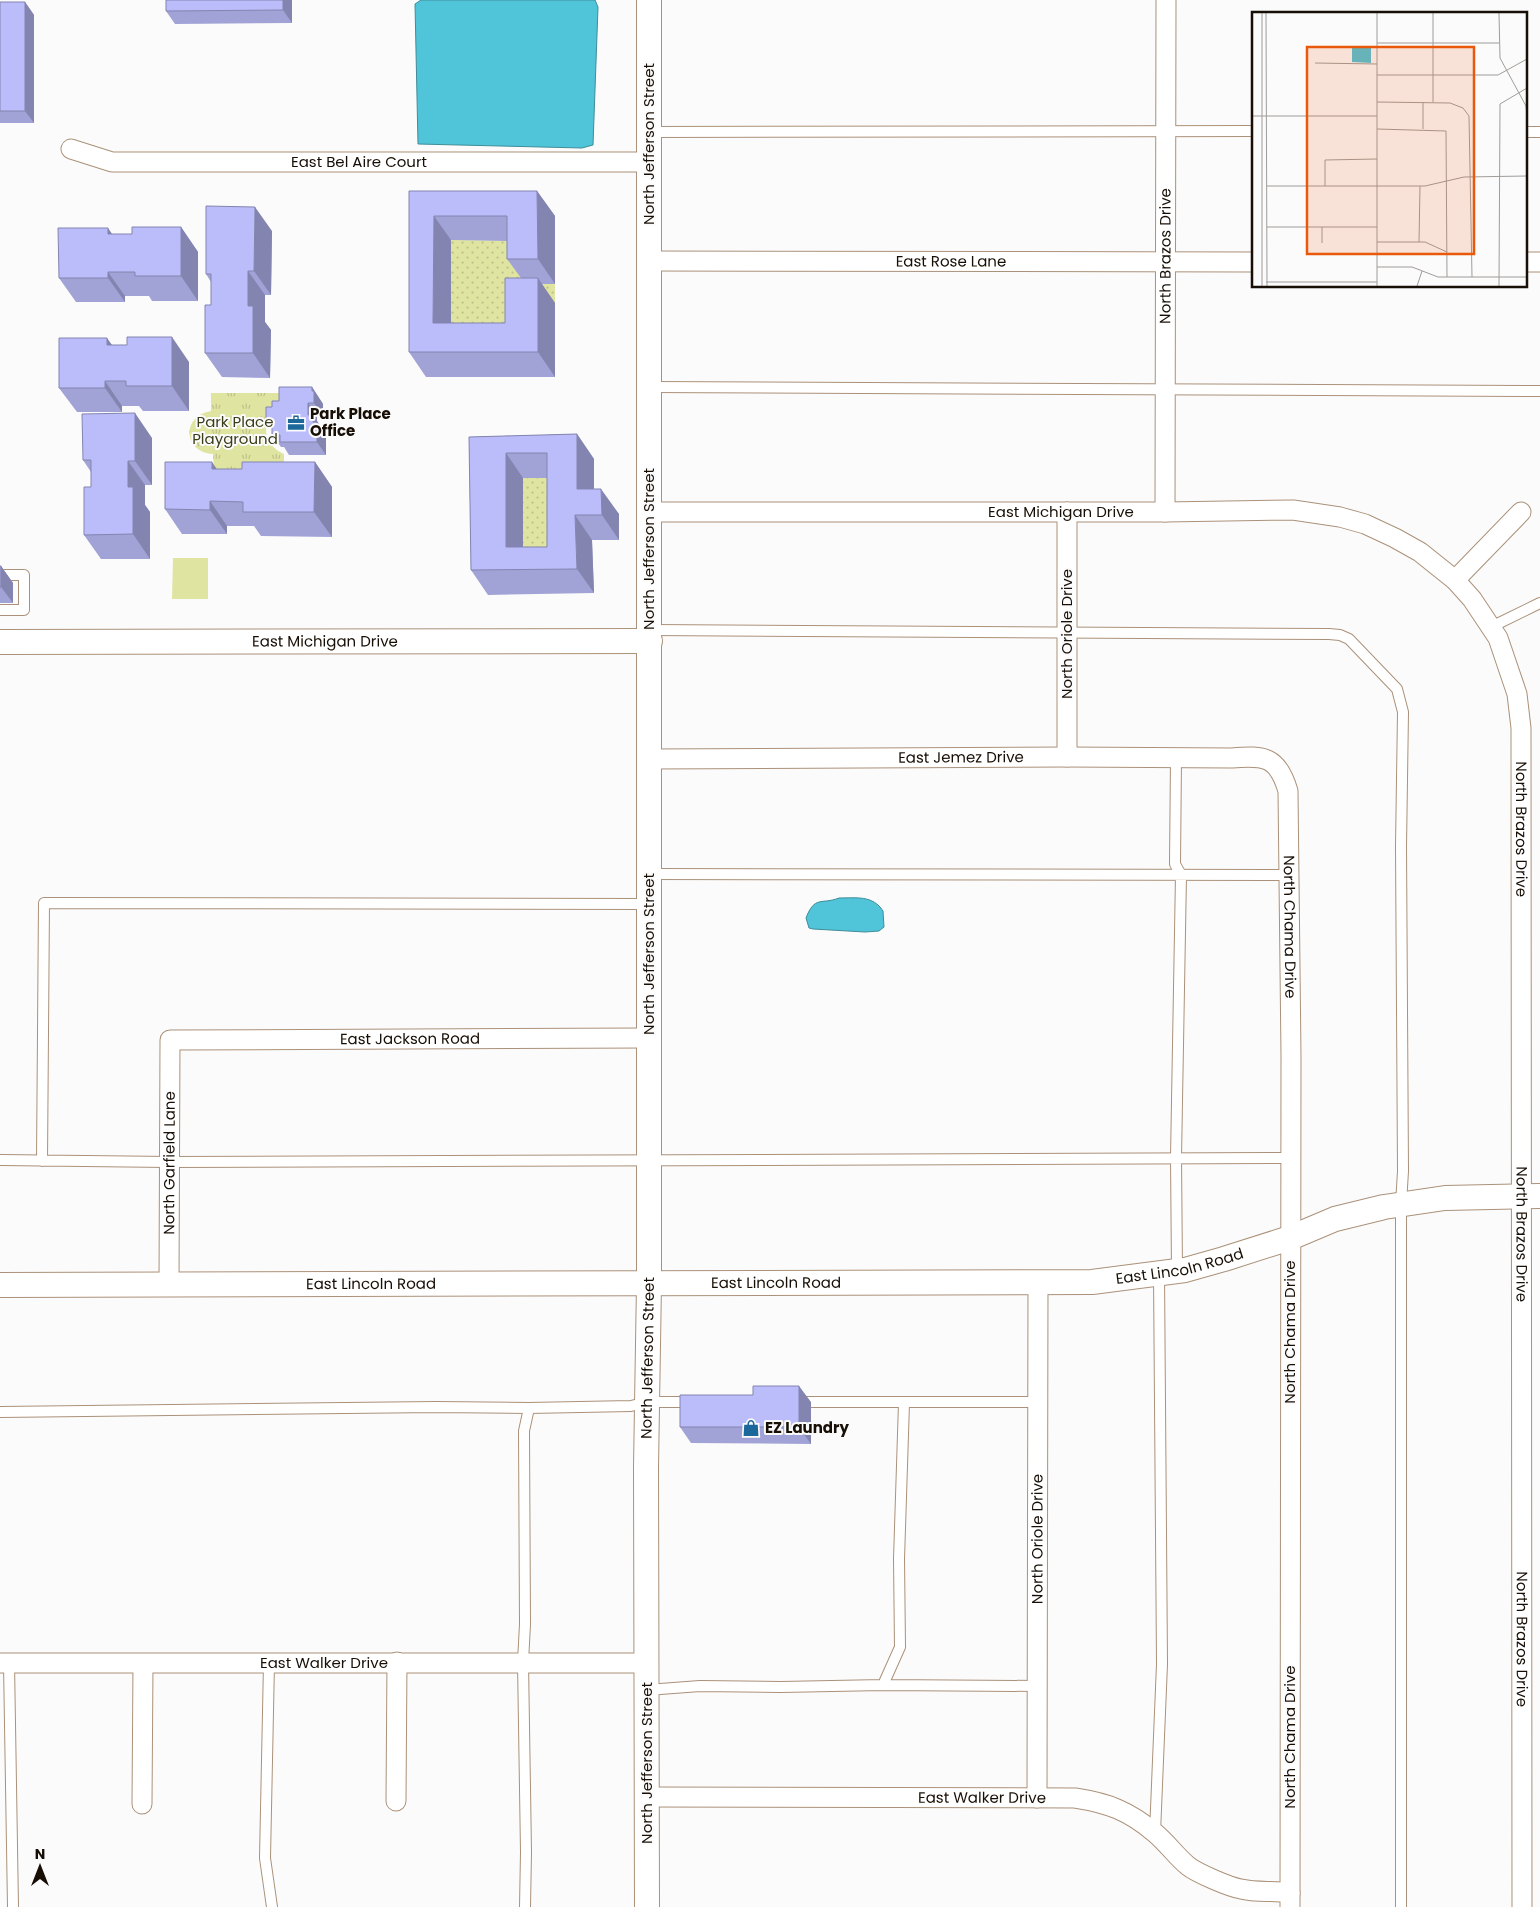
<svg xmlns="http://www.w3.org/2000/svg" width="1540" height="1907" font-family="Poppins,sans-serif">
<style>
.grass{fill:url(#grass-dots)}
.park{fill:url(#park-tufts)}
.pitch{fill:#e0e4a1}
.water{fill:#50c4d8;stroke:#3f8d99}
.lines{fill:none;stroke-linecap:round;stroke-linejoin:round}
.service-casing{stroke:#ab9179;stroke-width:12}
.minor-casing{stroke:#ab9179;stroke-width:21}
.tertiary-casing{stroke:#ab9179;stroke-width:26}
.service{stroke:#fff;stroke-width:10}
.minor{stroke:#fff;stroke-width:19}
.tertiary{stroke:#fff;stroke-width:24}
.wall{fill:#a1a3d7;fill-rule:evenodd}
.shaded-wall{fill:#8384af}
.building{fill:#bbbdfa;stroke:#8384af;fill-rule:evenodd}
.labels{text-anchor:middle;stroke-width:4;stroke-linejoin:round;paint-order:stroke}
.street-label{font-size:15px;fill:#170e05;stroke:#fbfbfb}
.poi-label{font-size:15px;font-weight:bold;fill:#170e05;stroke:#fbfbfb;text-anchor:start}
.park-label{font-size:15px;fill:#3b3d19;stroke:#fbfbfb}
.inset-road{fill:none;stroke:#a09c99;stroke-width:1}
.view{fill:#e8590c;fill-opacity:0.15;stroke:#e8590c;stroke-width:2.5}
.inset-edge{fill:none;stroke:#170e05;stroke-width:2.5}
</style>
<defs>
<pattern id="grass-dots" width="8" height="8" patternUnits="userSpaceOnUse" patternTransform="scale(1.25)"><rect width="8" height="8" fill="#e0e4a1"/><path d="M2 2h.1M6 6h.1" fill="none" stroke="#bfc289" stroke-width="1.8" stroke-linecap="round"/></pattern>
<pattern id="park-tufts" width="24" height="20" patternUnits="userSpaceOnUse" patternTransform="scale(1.25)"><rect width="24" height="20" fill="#e0e4a1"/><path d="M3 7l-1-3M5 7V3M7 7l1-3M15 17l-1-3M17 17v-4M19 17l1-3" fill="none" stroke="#bfc289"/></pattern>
</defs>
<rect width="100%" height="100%" fill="#fbfbfb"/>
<!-- grass -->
<path class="grass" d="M451,240L525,241L555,284V303L523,347H451Z
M523,478H564V572H523Z"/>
<!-- park -->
<path class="park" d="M211,393H282V410C278,413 273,416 270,421C260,434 271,449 284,454V472H214L213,454C183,452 181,416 211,411Z"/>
<!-- pitch -->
<path class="pitch" d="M173,558H208V599H172Z"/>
<!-- water -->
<path class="water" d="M421,0H595L598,7L593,145L582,148L418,144L415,4Z
M839,898C856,898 873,895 883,911L884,927L879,931L865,932L813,929L809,928L806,918C815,895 821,905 839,898Z"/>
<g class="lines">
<!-- service casing -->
<g class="service-casing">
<path id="service" d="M648,132L1254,131
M1526,132H1540
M649,387L1540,391
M0,575H24V610H0
M1491,627L1540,603
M650,630L1329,634L1340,635L1349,639L1397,689L1403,712L1401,847L1403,1171L1401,1204V1907
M1176,758L1175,864L1181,875L1176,1158L1177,1271
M649,874L1290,875
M0,1160L169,1162L1290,1158
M42,1161L44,903L649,904
M799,1402H1038
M0,1412L436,1407L529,1408L631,1406L647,1402H692
M9,1663L13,1907
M269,1663L265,1858L272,1907
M883,1685L900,1647L899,1559L904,1403
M647,1690L700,1686L781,1687L883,1685L1037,1686
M1155,1833L1162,1664L1159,1273
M525,1907L526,1852L523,1662L525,1624L524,1431L529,1408"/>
</g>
<!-- minor casing -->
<g class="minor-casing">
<g id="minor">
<path id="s1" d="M71,149L112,162H648"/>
<path id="s2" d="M649,261L1254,262"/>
<path d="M1526,262H1540"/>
<path id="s3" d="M649,512H1165L1293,510L1340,517L1365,524L1395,538L1420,552L1455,580L1472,599L1498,638L1517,694L1521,728L1522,1907"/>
<path d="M1067,512V757"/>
<path id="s4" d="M1165,512L1166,0"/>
<path d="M1455,580L1521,512"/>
<path id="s5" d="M650,759L1067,757L1232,758C1265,755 1278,757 1288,791L1291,1056L1290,1907"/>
<path id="s6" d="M169,1285L170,1040L649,1038"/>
<path id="s7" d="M0,1663H647"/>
<path id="s8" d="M647,1797L1075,1798C1108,1803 1129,1811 1155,1833C1167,1843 1176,1856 1188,1866C1197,1873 1229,1887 1241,1889C1257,1893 1274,1890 1290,1893"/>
<path id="s9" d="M1037,1798L1038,1282"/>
<path d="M396,1801L397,1662"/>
<path d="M142,1804L143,1664"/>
</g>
</g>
<!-- tertiary casing -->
<g class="tertiary-casing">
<g id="tertiary">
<path id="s10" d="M0,642L650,641"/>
<path id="s11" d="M0,1285L1092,1282L1185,1270L1224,1259L1290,1238L1335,1219L1384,1207L1445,1198L1540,1196"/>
<path id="s12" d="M647,1907L646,1467L649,1283V0"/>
</g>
</g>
<!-- service -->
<use href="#service" class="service"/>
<!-- minor -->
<use href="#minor" class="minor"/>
<!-- tertiary -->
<use href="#tertiary" class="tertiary"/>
</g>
<!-- wall -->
<path class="wall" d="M166,0H292V23L175,24L166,11Z
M0,2H25L34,15V123H0Z
M409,191H537L555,216V284H541L555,303V377H426L409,352ZM451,240L507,241V259L521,278L505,323H451Z
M181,227L198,252V301H152L149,296H125V302H76L59,278L108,228L111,234H132Z
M272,231L271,295H265V322L271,330L270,378L222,377L205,353L211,305V282L206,274Z
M112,345L189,362V411H143L139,406H122V412H77L59,388Z
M312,387L323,404V416H317V421L326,435V455H289L284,447H281L272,435V429L266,420L272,407L279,401Z
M577,434L594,459V489L619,514V540H592L594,593L488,595L471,570L469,437ZM523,478H547V547H523Z
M152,438V485H145V505L150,512V559H101L84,535L91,487V472L83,460Z
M315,462L332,487V537L261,536L254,526H227V534H182L165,509L217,469H242Z
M0,566H1L13,583V603H0Z
M811,1402V1444L691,1443L680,1427Z"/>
<!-- shaded-wall -->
<path class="shaded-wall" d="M283,0H292V23L283,10Z
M25,2L34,15V123L25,111Z
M537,191L555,216V284L538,259Z
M255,207L272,231L271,295L254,271Z
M434,216L451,240V347L433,323Z
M181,227L198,252V301L181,276Z
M108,228L125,253L108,234Z
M248,271L265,295V322L271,330L270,378L253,353L248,306Z
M108,272L125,296V302L108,278Z
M538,278L555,303V377L538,352Z
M172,337L189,362V411L172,386Z
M107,338L125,363L107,345Z
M105,381L122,406V412L105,388Z
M312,387L323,404V416L314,403Z
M308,403L317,416V421L326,435V455L317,442L308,415Z
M135,413L152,438V485L135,461Z
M577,434L594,459V514L577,489Z
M506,453L523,478V569L506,547Z
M128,461L145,485V505L150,512V559L133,534L128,487Z
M212,462L229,487L212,469Z
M315,462L332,487V537L314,512Z
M601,489L619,514V540L602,515Z
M210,501L227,526V534L210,510Z
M575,515L592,540L594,593L577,569Z
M1,566L13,583V603L1,587Z
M799,1386L811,1402V1444L799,1427Z"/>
<!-- building -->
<path class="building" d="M166,0H283V10L166,11Z
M0,2H25V111H0Z
M409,191H537L538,259H507V216H434L433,323H505V278H538V352H409Z
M206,206L255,207L254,271H248V306H253V353H205V305H211V274H206Z
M132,227H181V276H135V272H108V278H59L58,228H108V234H132Z
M127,337H172V386H126V381H105V388H59V338H107V345H127Z
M279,387H312V391H314V403H308V415H313V422H317V442H280V435H272V420H266V407H272V401H279Z
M135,413V461H128V487H133V534L84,535V487H91V460H83L82,414Z
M577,434V489H601L602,515H575L577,569L471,570L469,437ZM506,453H547V547H506Z
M165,462H212V469H242V462H315L314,512H243V502L210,501V510L165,509Z
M0,566H1V587H0Z
M753,1386H799V1427H680V1395H753Z"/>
<!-- icons -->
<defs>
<g id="office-bare" transform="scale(1.35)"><path d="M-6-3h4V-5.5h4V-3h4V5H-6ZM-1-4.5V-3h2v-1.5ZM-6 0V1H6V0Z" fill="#1d689b" stroke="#fbfbfb" stroke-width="2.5" paint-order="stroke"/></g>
<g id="shop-bare" transform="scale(1.35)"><path d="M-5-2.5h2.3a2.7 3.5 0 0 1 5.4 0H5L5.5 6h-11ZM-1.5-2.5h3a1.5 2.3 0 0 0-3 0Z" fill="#1d689b" stroke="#fbfbfb" stroke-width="2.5" paint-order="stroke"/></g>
</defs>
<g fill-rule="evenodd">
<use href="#office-bare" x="296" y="423"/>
<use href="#shop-bare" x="751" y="1428"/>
</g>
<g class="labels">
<!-- street labels -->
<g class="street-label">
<text transform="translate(649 144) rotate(-90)" y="5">North Jefferson Street</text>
<text dy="5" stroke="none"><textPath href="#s1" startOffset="290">East Bel Aire Court</textPath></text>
<text dy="5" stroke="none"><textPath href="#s4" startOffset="256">North Brazos Drive</textPath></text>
<text dy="5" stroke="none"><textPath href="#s2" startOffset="302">East Rose Lane</textPath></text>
<text dy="5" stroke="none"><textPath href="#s3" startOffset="412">East Michigan Drive</textPath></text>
<text transform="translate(649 549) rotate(-90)" y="5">North Jefferson Street</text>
<text transform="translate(1067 634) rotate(-90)" y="5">North Oriole Drive</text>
<text dy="5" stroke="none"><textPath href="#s10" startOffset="325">East Michigan Drive</textPath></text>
<text dy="5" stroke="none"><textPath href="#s5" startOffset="311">East Jemez Drive</textPath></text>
<text dy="5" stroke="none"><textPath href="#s3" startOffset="1091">North Brazos Drive</textPath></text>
<text dy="5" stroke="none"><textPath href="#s5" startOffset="792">North Chama Drive</textPath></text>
<text transform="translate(649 954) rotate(-90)" y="5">North Jefferson Street</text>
<text dy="5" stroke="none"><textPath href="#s6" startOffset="485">East Jackson Road</textPath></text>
<text dy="5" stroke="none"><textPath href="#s6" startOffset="122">North Garfield Lane</textPath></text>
<text dy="5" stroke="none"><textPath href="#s3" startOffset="1496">North Brazos Drive</textPath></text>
<text dy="5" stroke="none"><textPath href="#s11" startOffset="1181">East Lincoln Road</textPath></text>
<text dy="5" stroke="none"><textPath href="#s11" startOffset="776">East Lincoln Road</textPath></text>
<text dy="5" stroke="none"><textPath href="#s11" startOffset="371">East Lincoln Road</textPath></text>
<text transform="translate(1290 1332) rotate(-90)" y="5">North Chama Drive</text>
<text dy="5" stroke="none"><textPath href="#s12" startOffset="549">North Jefferson Street</textPath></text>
<text dy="5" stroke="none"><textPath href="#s9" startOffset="259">North Oriole Drive</textPath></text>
<text dy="5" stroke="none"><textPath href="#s3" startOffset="1901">North Brazos Drive</textPath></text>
<text dy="5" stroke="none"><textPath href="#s7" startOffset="324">East Walker Drive</textPath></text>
<text transform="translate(1290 1737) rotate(-90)" y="5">North Chama Drive</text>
<text transform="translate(647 1763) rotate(-90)" y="5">North Jefferson Street</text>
<text dy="5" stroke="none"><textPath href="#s8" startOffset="335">East Walker Drive</textPath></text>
</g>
<!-- poi labels -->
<g class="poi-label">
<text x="310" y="419">Park Place<tspan x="310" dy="17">Office</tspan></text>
<text x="765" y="1433">EZ Laundry</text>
</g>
<!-- park labels -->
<g class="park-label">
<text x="235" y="427">Park Place<tspan x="235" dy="17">Playground</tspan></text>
</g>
</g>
<!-- overview -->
<g transform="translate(1252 12)">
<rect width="275" height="275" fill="#fbfbfb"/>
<path d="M100,35H119V51L100,50Z" fill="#50c4d8"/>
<path class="inset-road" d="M10,1V274M14,1L15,274M125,1V274M181,1V90M247,1L248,46L274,94L275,104M125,31H247M63,51L125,52M125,63H246L275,47M125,90L198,91L211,96L217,104L220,265M171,90V117M248,92L275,76M0,104H125M125,117L194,119L195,265M14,174H173L212,165L275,164M73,174V148L125,147M275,192V244M15,215H125M125,230H173L195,240M167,230L168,174M70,231V215M125,255H160L186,265H275M14,270H125M165,274L170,259M247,274L248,92"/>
<path class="view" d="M55,35H222V242H55Z"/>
<rect width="275" height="275" class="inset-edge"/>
</g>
<!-- north arrow -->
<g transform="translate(40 1867)" stroke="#fbfbfb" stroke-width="4" paint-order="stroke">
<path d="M0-4L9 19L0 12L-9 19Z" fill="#170e05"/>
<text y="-8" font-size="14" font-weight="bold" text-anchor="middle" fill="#170e05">N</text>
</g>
</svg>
